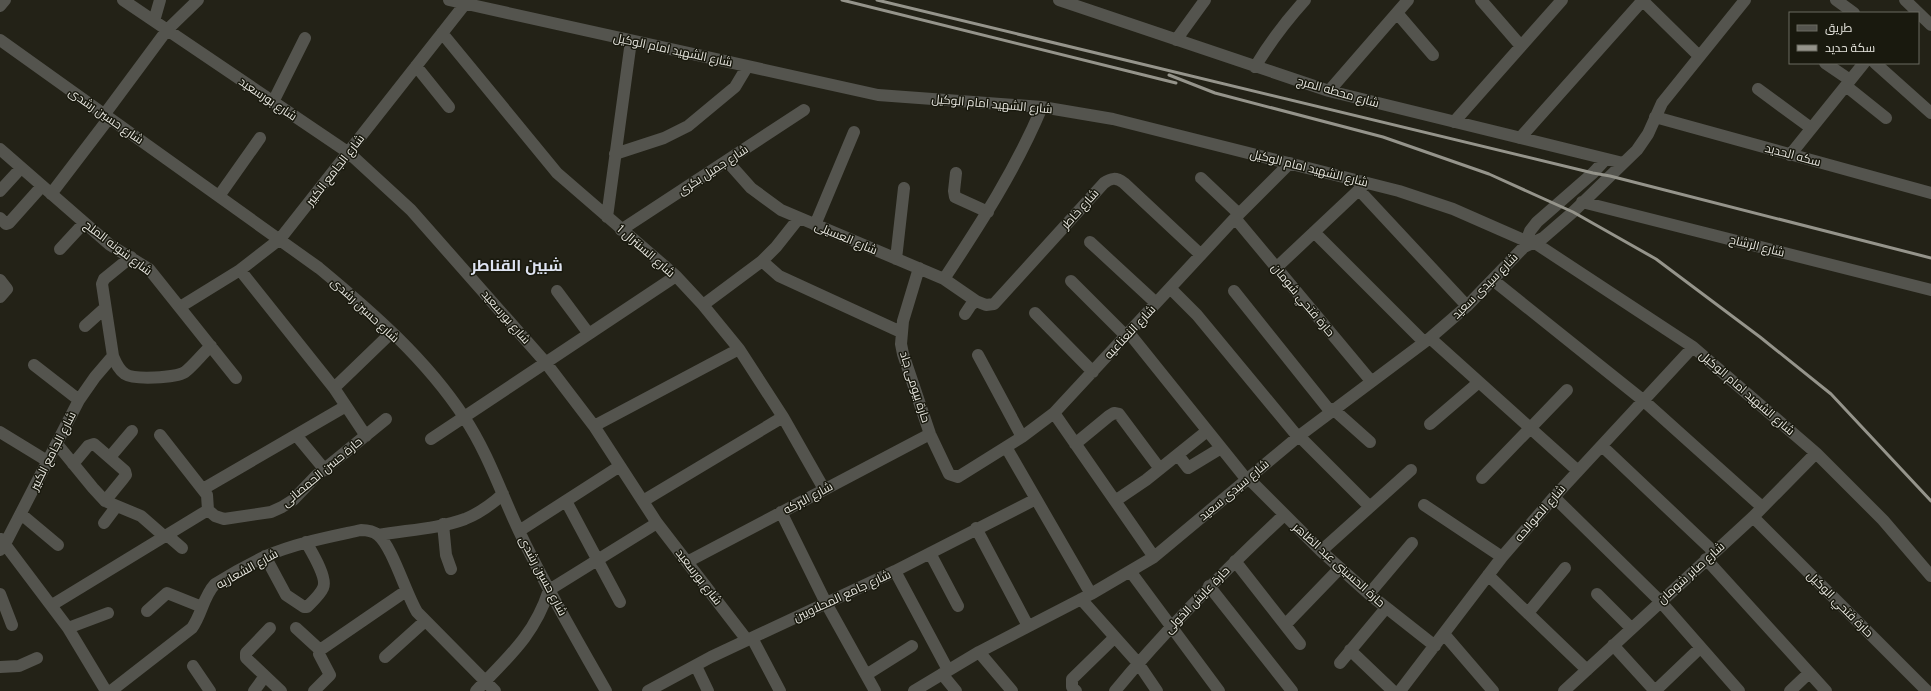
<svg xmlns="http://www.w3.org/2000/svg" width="1931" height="691" font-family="Overpass,Cairo,sans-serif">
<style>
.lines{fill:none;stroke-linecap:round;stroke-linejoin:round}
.street{stroke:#54544e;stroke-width:12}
.rail{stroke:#95948b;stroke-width:3}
.labels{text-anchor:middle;stroke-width:3;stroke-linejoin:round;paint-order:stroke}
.street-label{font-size:12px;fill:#e6e5de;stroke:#19190e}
.district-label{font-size:16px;font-weight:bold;fill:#dfe4f2;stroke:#19190e}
</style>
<rect width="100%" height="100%" fill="#232217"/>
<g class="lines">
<!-- street -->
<path class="street" d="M123,0L349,153L411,210L546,363L594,426L657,523L747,640
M449,0L878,95L1042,107L1113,119L1399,191L1453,209L1526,241
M1059,0L1329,91L1623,163
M1481,0L1520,45
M1642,0L1699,56
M1836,0L1854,13
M1905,0L1931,25
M0,6L5,0
M1397,13L1433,55
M154,21L160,0
M442,33L557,173L676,276L703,305L739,349L783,417L824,489
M0,40L319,268C372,312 426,359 464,417C488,453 501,493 519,531C545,586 576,638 606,691
M1176,40L1205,0
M1825,63L1850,80
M1875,63L1931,113
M416,66L449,107
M1255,67C1270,42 1286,21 1305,0
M1846,86L1886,118
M1758,89L1811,128
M1329,91L1408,0
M273,102L305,38
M104,115L167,30L198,0
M1655,117L1931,193
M1454,122L1562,0
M1520,138L1643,0
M0,149L110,245L149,269L236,378
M615,154L664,138L688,126L735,87L747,67
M1790,155L1864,63
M727,161L751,188L781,210L944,279L976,301
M956,173L954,191L955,197L988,212
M1201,178L1239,214
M1359,190L1467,306
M0,191L21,168
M51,194L109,118
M219,196L260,138
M1582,202L1931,290
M607,217L631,41
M0,218L6,224L9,223L42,186
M1235,218L1371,381
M815,225L854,132
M621,230L804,110
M1314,232L1424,342
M1090,242L1156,303
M1535,243L1693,347L1816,453L1883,520L1931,576
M1524,247L1530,231L1537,222L1593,173L1606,159
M60,249L84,223
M131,257L104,279L102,284L113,356C116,363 118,369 125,374C134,380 175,378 185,372C194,365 202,354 211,346
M896,259L904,188
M762,261L779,276L901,332
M919,268L903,321L901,344L903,354L930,434L949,474L958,477L1022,437L1054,413L1235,218L1290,163
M1276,268L1364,185
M240,270L334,388L366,436
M944,279C981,223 1016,169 1042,107
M0,280L7,289L0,297
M1493,280L1644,401L1762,507
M1071,281L1126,336
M1170,288L1197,315L1298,437
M557,291L589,334
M1234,291L1330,411
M703,305L762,261L776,247L799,218
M180,307L240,270L280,239L465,4
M1035,313L1093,372
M965,314L971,305L976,301L986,305L994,304L1104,183C1111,178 1116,177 1124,183L1201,255
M85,326L105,308
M1129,333L1247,480
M1430,338L1578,471
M978,355L1022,437
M34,365L79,400
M334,388L391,333
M1333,409L1370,442
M1054,413L1154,557
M1430,424L1479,382
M594,426L739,349
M0,432L49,462
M160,435L207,495L208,510
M296,435L325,470
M1299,436L1370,507
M431,439L676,276
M57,444L93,488L105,501L141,516L165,537
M1075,444L1109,416L1114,413L1119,414L1160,469
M1602,446L1714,552
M1006,447L1091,594
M1178,455L1188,468L1221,448
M110,457L132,431
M73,464L88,446L94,444L125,471L126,475L123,479L105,501
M1248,478L1321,551L1369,594L1435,646
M1482,478L1567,390
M203,489L346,406
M1554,497L1660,601L1739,691
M566,501L620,602
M643,501L783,417
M1115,501L1146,480L1207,431
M1424,505L1502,557
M208,510L215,516L224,519L271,512L282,507L293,500L316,476L386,419
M781,512L826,603L875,691
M21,514L58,545
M1753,517L1927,691
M104,523L116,507
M443,524L446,555L451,569
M976,528L1028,626
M519,531L620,466
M167,535L182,548
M378,535C406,530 438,529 465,519C480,513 492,504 503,494
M1,539L68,628L106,691
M0,550L5,544L79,400L95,377L113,356
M1321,551L1411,470
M930,553L958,606
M265,556L286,595L304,607H307C312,602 320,595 323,588C328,578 311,551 306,542
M1706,559L1826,691
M1235,561L1300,644
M687,562L930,434
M895,571L948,670
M1130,571L1219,691
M1488,575L1587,670
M1209,586L1292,691
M0,594L12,625
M1369,594L1412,543
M1597,594L1631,628
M1081,599L1138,663L1157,691
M52,605L208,510
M147,611L167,593L202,607
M1528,613L1565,568
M1285,625L1340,568
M68,628L108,613
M270,628L246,653V658L281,691
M296,628L320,650
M1444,634L1493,691
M752,638L780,691
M1613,645L1655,691
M1350,650L1393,691
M979,652L1012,691
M385,657L425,621
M1340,663L1386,608
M193,666L210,691
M696,666L708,691
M0,667L19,666L37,658
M942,674L956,691
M866,675L912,646
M111,691L192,628C202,614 203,597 215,584C231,574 249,564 266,556C296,543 329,537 361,530C367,530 373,531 378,535C392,546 406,594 417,612L495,691
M254,691L265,676
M314,691L330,675L319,654L320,650L406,591
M476,691C508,657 534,636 549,590L657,523
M648,691L711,657L895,571L1036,499
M914,691L979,652L1091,594L1154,557L1299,436L1430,338L1467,306L1524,247L1543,238L1573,212L1637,150L1648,134L1662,103L1745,0
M1076,691L1072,687V679L1114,638
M1115,691C1167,628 1224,571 1284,515
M1400,691L1502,557L1554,497L1693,347
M1564,691L1753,517L1816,453
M1655,691L1700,648
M1790,691L1809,673"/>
<!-- rail -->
<path class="rail" d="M842,0L1176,83
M877,0L1593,173L1610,176L1931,258
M1169,75L1215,93L1383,137L1489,174L1573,212L1656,259L1760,337L1831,394L1931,501"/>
</g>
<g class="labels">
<!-- street labels -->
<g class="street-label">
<text transform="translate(673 50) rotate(12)" y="4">شارع الشهيد امام الوكيل</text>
<text transform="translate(1338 92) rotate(16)" y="4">شارع محطه المرج</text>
<text transform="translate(268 99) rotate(34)" y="4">شارع بورسعيد</text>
<text transform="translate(992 104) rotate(5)" y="4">شارع الشهيد امام الوكيل</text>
<text transform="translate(106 116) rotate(35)" y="4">شارع حسين رشدى</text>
<text transform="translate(1793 155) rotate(15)" y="4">سكه الحديد</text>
<text transform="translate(1309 168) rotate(14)" y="4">شارع الشهيد امام الوكيل</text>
<text transform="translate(335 170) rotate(-52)" y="4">شارع الجامع الكبير</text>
<text transform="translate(713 170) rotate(-33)" y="4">شارع جميل بكرى</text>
<text transform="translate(1080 209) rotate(-48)" y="4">شارع خاطر</text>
<text transform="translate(846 238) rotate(23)" y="4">شارع العسيلى</text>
<text transform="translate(1757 246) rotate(14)" y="4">شارع الرشاح</text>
<text transform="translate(118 248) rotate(37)" y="4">شارع شونه الملح</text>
<text transform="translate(646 251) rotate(41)" y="4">شارع السنترال 1</text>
<text transform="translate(1485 286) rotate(-45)" y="4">شارع سيدى سعيد</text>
<text transform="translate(1303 300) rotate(50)" y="4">حارة فتحي شومان</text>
<text transform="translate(365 310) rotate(43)" y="4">شارع حسين رشدى</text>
<text transform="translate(506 317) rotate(49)" y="4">شارع بورسعيد</text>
<text transform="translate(1130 332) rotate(-47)" y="4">شارع النعناعيه</text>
<text transform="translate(915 387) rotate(72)" y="4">حارة بيومى جاد</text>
<text transform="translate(1747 393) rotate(41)" y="4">شارع الشهيد امام الوكيل</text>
<text transform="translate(53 451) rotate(-63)" y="4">شارع الجامع الكبير</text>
<text transform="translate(322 472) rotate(-40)" y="4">حارة حسن الحمصانى</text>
<text transform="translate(1234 490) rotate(-40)" y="4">شارع سيدى سعيد</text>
<text transform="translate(808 498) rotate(-28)" y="4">شارع البركه</text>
<text transform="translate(1540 513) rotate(-49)" y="4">شارع الصوالحه</text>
<text transform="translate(1339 565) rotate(42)" y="4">حارة الحسينى عبد الظاهر</text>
<text transform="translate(247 569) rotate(-29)" y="4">شارع الشعاريه</text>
<text transform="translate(1691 573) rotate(-42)" y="4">شارع صابر شومان</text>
<text transform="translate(543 576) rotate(62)" y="4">شارع حسين رشدى</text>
<text transform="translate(699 577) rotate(52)" y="4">شارع بورسعيد</text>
<text transform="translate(842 596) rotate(-25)" y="4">شارع جامع المحلاويين</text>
<text transform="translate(1197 600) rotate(-46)" y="4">حارة عايش الخولى</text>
<text transform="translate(1840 604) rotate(45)" y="4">حارة فتحي الوكيل</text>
</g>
<!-- district labels -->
<g class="district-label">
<text x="517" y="271">شبين القناطر</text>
</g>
</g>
<!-- legend -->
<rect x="1789" y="12" width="130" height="52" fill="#19190e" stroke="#6b6b61"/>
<rect x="1797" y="25" width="20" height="6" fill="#54544e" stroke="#6b6b61"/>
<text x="1825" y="32" font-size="12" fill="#e6e5de">طريق</text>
<rect x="1797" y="45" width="20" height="6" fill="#95948b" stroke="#6b6b61"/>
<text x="1825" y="52" font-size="12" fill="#e6e5de">سكة حديد</text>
</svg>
